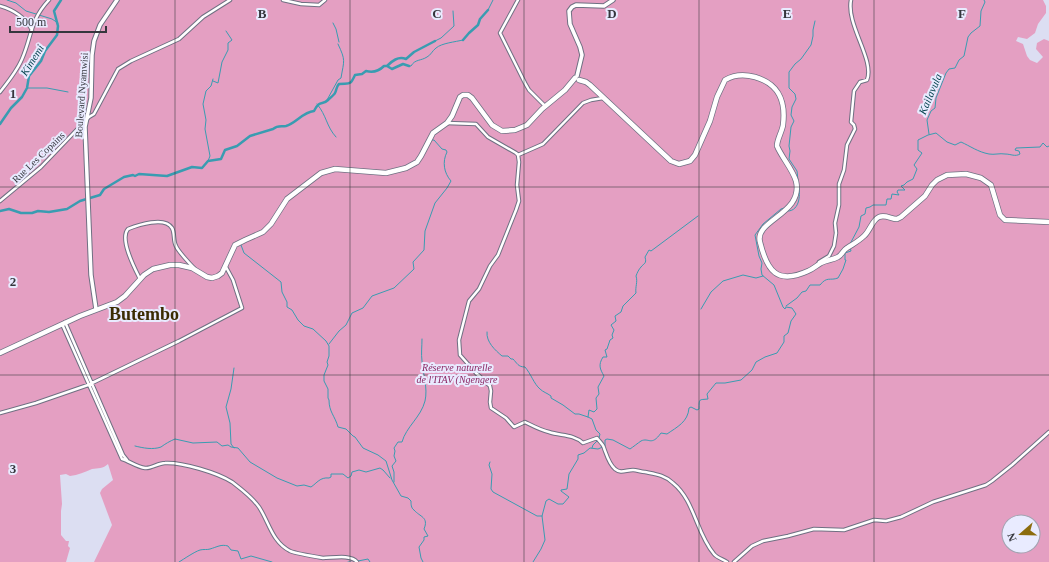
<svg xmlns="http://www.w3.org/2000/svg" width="1049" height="562" font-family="Georgia,serif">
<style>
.green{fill:#e49fc2;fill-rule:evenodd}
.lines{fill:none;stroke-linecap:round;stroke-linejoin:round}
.stream{stroke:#399cb1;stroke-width:1}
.river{stroke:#399cb1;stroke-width:2.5}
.minor-casing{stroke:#6f7082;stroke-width:4.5}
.major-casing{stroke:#6f7082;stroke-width:5.5}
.highway-casing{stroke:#6f7082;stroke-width:6}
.minor{stroke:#fff;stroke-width:2.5}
.major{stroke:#fff;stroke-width:3.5}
.highway{stroke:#fff;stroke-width:4.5}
.grid{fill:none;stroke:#35363d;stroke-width:1;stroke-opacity:0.55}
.labels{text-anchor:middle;stroke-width:4;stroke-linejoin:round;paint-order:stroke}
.street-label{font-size:10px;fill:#35363d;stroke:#e9ebff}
.park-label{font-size:10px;font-style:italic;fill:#8b2764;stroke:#e9ebff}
.water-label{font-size:11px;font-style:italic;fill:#084550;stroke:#e9ebff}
.town-label{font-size:18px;font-weight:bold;fill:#3a2b01;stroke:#e9ebff}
.grid-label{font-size:13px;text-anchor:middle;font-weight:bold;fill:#35363d;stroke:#e9ebff;stroke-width:4;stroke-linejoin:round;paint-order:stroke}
</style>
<rect width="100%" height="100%" fill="#dcdef2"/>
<!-- green -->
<path class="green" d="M0,0H1043L1046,6V13L1038,24L1035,33L1027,39L1018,37L1016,41L1023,44L1027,56L1030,60L1037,63L1043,57L1036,49L1037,43L1044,39L1049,41V562H94L112,525L100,493L102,489L113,480L108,464C103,469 98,468 92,469C85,472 78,475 70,476L66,474L60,475L62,504L61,511V535L66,541H69L68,546L70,548L66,562H0ZM1009,522H1033V546H1009Z"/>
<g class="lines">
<!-- stream -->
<path class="stream" d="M7,0L16,3L26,11L36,14
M488,10L493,0
M39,15L52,19L58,23
M333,23L336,29L339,42
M435,41L441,38L454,26L453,11
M409,66H411C415,59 421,61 427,57C431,55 432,51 436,48C442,43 455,42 463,40
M213,81L218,83L222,62L228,50V43L232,40L226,31
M27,88H47L68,92
M327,100L338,80L341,78C344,60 346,61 338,44
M317,104C327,116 326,126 336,137
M929,134L927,120L931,111L935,108L936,98L946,73L949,69L955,68L959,60L964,56L968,37L971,33L980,26L981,11L985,2L984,0
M208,161L210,156L205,129L206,120L203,104L206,91L211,86L213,79
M798,180L797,171L789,159L790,151L789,146L791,127L794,121L791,115L792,107L796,99L795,94L789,88V72L795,64L801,59L811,45L813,36V30L815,21
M788,211C800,211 801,193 798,185
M850,244L859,227L861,216L865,214L866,208L870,207L873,205H886L887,199H891L892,194L899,195L897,192L898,190H905L901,186L904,185L907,182L913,179L917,169L914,165L922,153L918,150V140L928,135L936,133L947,142L955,145L961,142C970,146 978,152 989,154C994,155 1000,153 1005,154C1011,154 1015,157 1020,154L1019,151L1015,150L1016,148L1040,147L1043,143L1047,147L1049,146
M241,245L244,253L281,282L282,292L287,302V307L292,310L298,320L304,326L313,329L326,341L329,346V356L327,362L328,365L324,375V381L328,389V398L329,400C329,412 335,416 338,427L346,429L353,436L355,437L363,448L378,455L386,461L392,480L401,496L408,498L411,501C411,504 411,508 414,510C420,517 429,517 424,529L428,536L424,537V540L419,547L421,558L423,562
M786,306L797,298L802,292L806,291L810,285H820C827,276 830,281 838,278L843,269L846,260H845V253L851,251L850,247
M701,309L711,292L723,281L743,275L756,278L763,276
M487,332C486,342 495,350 502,356H508L511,359H513C517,363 518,367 525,367C531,374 534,384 540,389C543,392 547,393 551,396V398L563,405L575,414H579L588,417L592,419L596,430L600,434L599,438
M329,344L339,331L346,325L352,313L363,308L372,296L394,288L414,269L413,262L424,250L425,231L435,203L447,188L451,181C444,173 442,162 447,152L446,150L442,149L434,140H431
M234,368L231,389L226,407L230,423L231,444L234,448
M588,417L589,410L594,412L597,409L596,398L599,394L598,387L604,376C600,369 598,365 603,357H607L605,350L607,349L610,340L613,338L612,335L614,330L611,325L616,321L615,316L621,312L623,306L636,293C635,287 638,282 636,276C637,273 639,269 641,267C644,263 647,264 645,257L649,250L651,251L698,216
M135,446C143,448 153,450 161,447C165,444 170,441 175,439L193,443L217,442L222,446L228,445L231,447L238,448L250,462L277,478L297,486L304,485L311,487C317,483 320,477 329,478L331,477V474H343L348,478L351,476L352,472L359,470L366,472L380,468L383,470L390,478
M592,448L593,445L597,441
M490,462L489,465L492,474L491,489L493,492L537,516H542
M394,482V472L392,466L396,461L394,456L395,451L394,448L398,442H402C406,427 421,417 425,401C428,388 423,374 422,361C421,354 422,346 422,339
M358,561L368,559L370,562
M179,562C184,559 194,552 200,550C204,549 207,550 210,549C217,547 221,544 228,546L231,550L238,551L241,559L251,556L272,562
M348,562H351
M533,562L541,549L545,540L542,516L546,501L549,499L558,504H563L569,497L561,491V490L567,489L569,474L578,459V455L584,453L590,448L598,449L605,446V440L607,439L613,440L630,449C633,447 638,443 641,441C649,437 651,447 661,433L667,434C677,427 688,422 689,408L691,407L697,410L699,409C699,398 699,400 708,399L707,394L716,383H725L741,380L752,370L756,362L765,357L777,353L784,342V336L788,333L791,321L796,314L792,308L786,307L785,309L783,307L774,285L762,275L761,269L762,263L759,256L755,235L763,224L781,209L784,208"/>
<!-- river -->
<path class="river" d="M463,40L469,33L478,25L480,19L488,10
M387,66L392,69L403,64L409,66
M0,124L11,108L22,97L27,88L29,76L41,61L45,51L57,35L58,26L54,11L61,0
M0,211L9,209L21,213H32L38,211L49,212L67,209L80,201L100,195L104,189L124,177L133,175L135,176L139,174L167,176L192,167L202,168L208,161L221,159L225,150L237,146L250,136L273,129C278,125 281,127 286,126C296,123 303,112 314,111C320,99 322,106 328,100C330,98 334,95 335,93C337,89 336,87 339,84C350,83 350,86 355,75L362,74L366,71C373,73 379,71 384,66H387C392,61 398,56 406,59L414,52L435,41"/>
<!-- minor casing -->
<g class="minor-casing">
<path id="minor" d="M283,0L301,4L319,5L325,0
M518,0L500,33L525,83L529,90L545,106
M0,6C14,10 25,17 32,30
M0,92C8,82 17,71 22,59C32,36 30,20 49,0
M447,123L476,124L488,137L516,153L518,155L519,162L517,185L519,201L516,210L498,255L490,266L479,289L469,301L459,340L460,355L476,373L490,386L491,391L490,402L491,408L506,418L514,427L525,422C533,426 540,430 549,432C561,436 573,434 583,443L597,438C599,441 603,444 604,448C607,456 609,464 615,469C621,474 626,470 633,470C637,470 641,472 645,472C655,474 665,475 673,483C695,501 696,533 714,554C717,558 723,559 727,562
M518,155L543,144L583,103L591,100L603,98
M0,201L41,167L89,117L94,114L118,69L131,61L179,39L203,17L230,0
M819,262L829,256L834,246L836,233L835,223L839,205V184L844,170L847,145L855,129L854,125L851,122L854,91L860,82L867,80C875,60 846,25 851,0
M140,279C135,269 119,239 128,229C138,225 165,216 172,228C175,233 173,241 176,246C178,251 190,264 194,268
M65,322L123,455L127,460
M62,324L122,459C129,461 137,467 145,468C151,469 158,463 165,463C182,462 218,473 232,482C241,489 252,497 259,507C269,522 272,542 290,551C295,553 317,557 323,558C332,558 351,554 357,562
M0,413L36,403L88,385L179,341L242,308L233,280L226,267
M734,562L752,546L763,541L788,536L814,529L844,530L874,520L886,521L901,517L933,502L986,485L992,481L1012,465L1049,432"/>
</g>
<!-- major casing -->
<g class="major-casing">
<path id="major" d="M577,76L582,55L580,47L570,24L569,11L572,7L576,5L604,6L613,0
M96,309L91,275L85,127L91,98L92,55L94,41L100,25L117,0"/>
</g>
<!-- highway casing -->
<g class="highway-casing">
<path id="highway" d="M579,80L586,82L590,85L671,161L679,164L690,161L695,155L710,121L717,97L725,80C735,74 744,74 755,77C779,84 786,101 783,125C782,132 777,139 777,146C782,158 792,168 796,181C804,214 754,220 760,242C767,271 777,285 808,271C813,269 817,265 821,263C826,260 833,260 838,257C842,255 843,250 847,248C853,244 859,241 864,236C870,231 872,220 879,217C885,214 891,219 897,219L901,217L925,196L932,185L937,180L947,175L966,174L981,178L991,185L1000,215L1005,220L1049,222
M0,353L80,316L117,302L125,296L144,275L153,269L170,265H179L192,268L207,277L212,278L218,276L222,273L235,245L245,240L263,232L271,224L287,199L321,173L335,169L386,173L406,168L417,162L421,156L433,133L447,123L452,116L460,97L463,95H468L472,98L492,125L502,131L515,130L527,125L542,109L565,90L575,78"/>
</g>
<!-- minor -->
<use href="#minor" class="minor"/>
<!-- major -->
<use href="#major" class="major"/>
<!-- highway -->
<use href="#highway" class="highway"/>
</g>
<!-- grid -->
<path class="grid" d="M175,0V562M350,0V562M524,0V562M699,0V562M874,0V562M0,187H1049M0,375H1049"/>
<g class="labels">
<!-- street labels -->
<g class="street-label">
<text transform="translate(81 95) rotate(-86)" y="4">Boulevard Nyamwisi</text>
<text transform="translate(38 157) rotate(-44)" y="4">Rue Les Copains</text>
</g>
<!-- park labels -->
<g class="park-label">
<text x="457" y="371">Réserve naturelle<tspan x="457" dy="12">de l'ITAV (Ngengere</tspan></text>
</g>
<!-- water labels -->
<g class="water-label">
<text transform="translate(32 60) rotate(-58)" y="4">Kimemi</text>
<text transform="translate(930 94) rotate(-67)" y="4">Kailavula</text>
</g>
<!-- town labels -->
<g class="town-label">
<text x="144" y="320">Butembo</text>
</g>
</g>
<g class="grid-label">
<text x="262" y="18">B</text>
<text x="437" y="18">C</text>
<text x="612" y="18">D</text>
<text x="787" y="18">E</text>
<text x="962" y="18">F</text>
<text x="13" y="98">1</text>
<text x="13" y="286">2</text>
<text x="13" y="473">3</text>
</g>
<!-- north arrow -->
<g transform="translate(1021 534) rotate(250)"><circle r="19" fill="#e9ebff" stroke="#a1a3b1"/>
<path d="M0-3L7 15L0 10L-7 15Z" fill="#8c6c0e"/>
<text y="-6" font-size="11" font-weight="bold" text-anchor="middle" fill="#35363d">N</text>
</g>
<!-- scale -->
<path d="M10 26v6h96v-6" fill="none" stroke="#35363d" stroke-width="2"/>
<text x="16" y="26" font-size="12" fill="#35363d" stroke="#e9ebff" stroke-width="3" paint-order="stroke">500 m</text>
</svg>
